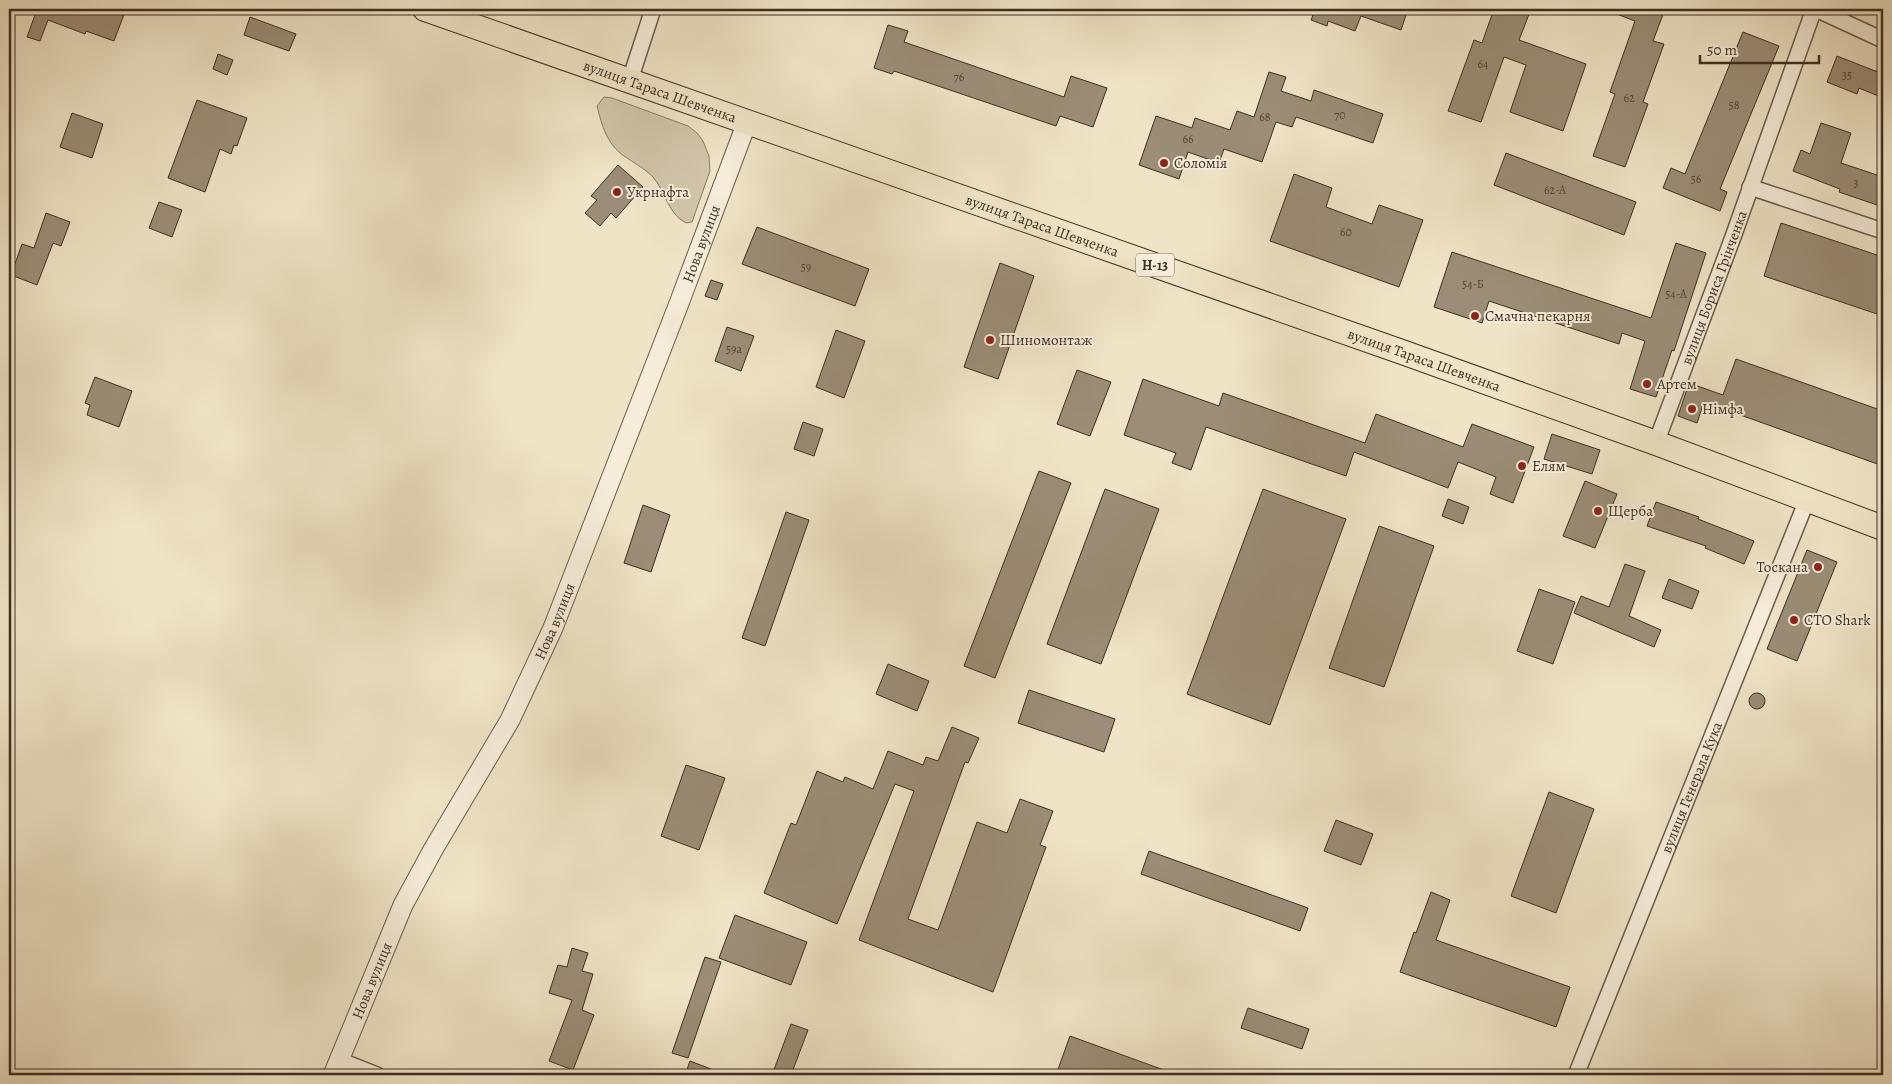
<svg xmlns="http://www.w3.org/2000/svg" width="1892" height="1084" font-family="Alegreya,serif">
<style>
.grass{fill:#d1c5aa;stroke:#887a66}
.building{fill:#9b8d77;stroke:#3f2e21}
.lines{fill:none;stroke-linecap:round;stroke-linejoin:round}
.minor-casing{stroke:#6b5c4a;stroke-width:18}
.tertiary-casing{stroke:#6b5c4a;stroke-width:21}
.primary-casing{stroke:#3f2e21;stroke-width:26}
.minor{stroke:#f5edda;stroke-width:15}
.tertiary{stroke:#f5edda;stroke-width:19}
.primary{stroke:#efe4c6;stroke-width:24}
.poi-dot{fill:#8f2418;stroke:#f5edda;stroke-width:2}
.labels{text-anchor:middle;stroke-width:4;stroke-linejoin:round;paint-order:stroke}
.number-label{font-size:12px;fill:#564636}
.shield{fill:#f5edda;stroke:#766758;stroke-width:1}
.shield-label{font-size:14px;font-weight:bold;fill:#3f2e21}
.street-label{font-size:15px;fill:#3f2e21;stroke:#f5edda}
.poi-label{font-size:15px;fill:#3f2e21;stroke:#f5edda;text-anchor:start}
</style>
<rect width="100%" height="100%" fill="#efe4c6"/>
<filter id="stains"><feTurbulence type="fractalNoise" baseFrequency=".004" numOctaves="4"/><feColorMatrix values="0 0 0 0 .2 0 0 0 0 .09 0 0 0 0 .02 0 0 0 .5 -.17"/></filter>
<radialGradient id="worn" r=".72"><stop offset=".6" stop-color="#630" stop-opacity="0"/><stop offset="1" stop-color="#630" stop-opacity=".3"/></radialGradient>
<!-- grass -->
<path class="grass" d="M604,97L612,98L688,126L697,133L703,141L709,156L710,171L692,222L686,223C668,214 665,191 653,177C644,168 634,163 624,156C607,144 602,126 597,106Z"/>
<!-- building -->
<path class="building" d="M21,9H126L114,41L86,31L85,34L48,20L40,41L27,37L35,15Z
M1299,9H1408L1401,30L1361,16L1355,31L1328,21L1327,26L1311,20L1313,15L1299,10Z
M1494,9H1531L1519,40L1586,64L1563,131L1510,112L1526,65L1504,57L1481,122L1448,111L1474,40L1482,43Z
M1606,9H1665L1653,41L1664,44L1643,102L1648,104L1625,167L1593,156L1615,94L1610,92L1635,21L1606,10Z
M250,17L296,34L289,51L244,35Z
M888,25L908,31L904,42L1064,97L1071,76L1107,88L1093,127L1060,116L1056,126L894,71L892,74L874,68Z
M1743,32L1779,46L1720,189L1727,192L1720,211L1663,188L1671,168L1685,174Z
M218,54L233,60L227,75L213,69Z
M1837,56L1883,74V98L1859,88L1857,94L1827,82Z
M1269,72L1286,77L1281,91L1311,101L1314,90L1383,114L1373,143L1296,117L1292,127L1276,122L1262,162L1224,149L1219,163L1188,152L1179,179L1139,165L1156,116L1192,128L1195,118L1230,130L1237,111L1254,117Z
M197,100L247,118L237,146L234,145L231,154L220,149L205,192L168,178Z
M72,113L103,124L92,158L60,147Z
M1821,123L1851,133L1841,163L1883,177V207L1839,192L1840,189L1793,171L1801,150L1810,154Z
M1506,153L1636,202L1624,235L1494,185Z
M618,165L643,187L616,218L611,213L600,226L585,213L597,200L591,196Z
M1294,174L1332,188L1326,207L1372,224L1379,205L1423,220L1399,287L1270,241Z
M159,202L182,210L172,237L149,228Z
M46,213L70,222L61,246L53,243L37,285L11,275L22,244L34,248Z
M1781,223L1883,257V316L1764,276Z
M757,227L869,269L855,306L742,264Z
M1676,243L1706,253L1674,351L1672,350L1656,397L1630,389L1645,341L1622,333L1619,344L1489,301L1482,323L1434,307L1452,252L1651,318Z
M1000,263L1034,276L998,379L964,367Z
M711,280L723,284L717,300L705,296Z
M727,327L754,336L741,371L715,361Z
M836,330L865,341L844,398L816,387Z
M1736,359L1883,411V466L1704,402L1697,423L1678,416L1689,383L1723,395Z
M1077,370L1111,382L1090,436L1057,424Z
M95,377L132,391L119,427L87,415L90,405L85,403Z
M1143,379L1219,406L1223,393L1365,443L1376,414L1463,447L1472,424L1534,447L1513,503L1490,494L1496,477L1458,462L1448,488L1354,452L1346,476L1206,427L1191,470L1172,463L1176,453L1124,435Z
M803,422L823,429L814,456L794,449Z
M1552,434L1600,450L1592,474L1544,459Z
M1039,471L1071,483L995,678L964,666Z
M1585,481L1617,494L1595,548L1563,536Z
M1105,489L1159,509L1101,664L1047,644Z
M1263,489L1346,519L1270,725L1187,694Z
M1448,499L1469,507L1463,524L1442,516Z
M1656,502L1699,517L1698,519L1754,541L1744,564L1705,548L1706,546L1647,526Z
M643,505L670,515L651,572L624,563Z
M786,512L809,520L765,646L742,638Z
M1379,526L1434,546L1384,687L1329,668Z
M1807,550L1837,562L1797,661L1767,649Z
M1625,564L1645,571L1629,616L1661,630L1654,647L1574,613L1581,596L1609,607Z
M1669,579L1699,591L1692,609L1662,598Z
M1539,589L1575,602L1553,664L1517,651Z
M888,664L929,681L917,711L876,694Z
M1029,690L1115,719L1104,752L1018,723Z
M1749 701a8 8 0 1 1 16 0a8 8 0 1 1-16 0Z
M952,727L979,738L968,763L965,762L908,919L938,930L977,822L1007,833L1020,799L1053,811L1040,845L1046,847L993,992L859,940L914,791L895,784L837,924L764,893L791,823L796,825L817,771L843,782L845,777L873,789L888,751L923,765L926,757L938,761Z
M686,765L725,778L699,850L661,836Z
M1549,792L1594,809L1556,913L1511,896Z
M1336,820L1373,834L1361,865L1324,851Z
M1149,851L1308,908L1300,931L1141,874Z
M1431,892L1450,900L1436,940L1570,987L1556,1027L1400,972L1414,932L1416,933Z
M735,915L807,942L791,985L719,958Z
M572,948L588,953L582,971L593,974L582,1010L594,1015L573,1070L549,1061L572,1000L549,993L558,965L567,967Z
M705,957L721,962L688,1058L672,1053Z
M1248,1008L1309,1029L1302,1049L1241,1028Z
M791,1024L808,1030L791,1075H772Z
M1070,1036L1175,1074V1075H1056Z
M690,1061L724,1074V1075H685Z"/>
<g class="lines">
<!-- minor casing -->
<g class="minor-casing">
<g id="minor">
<path d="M1816,9L1883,40"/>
<path d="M630,80L653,9"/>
<path d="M1750,187L1883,231"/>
<path id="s1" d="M1656,443L1733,237L1814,9"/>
<path d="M339,1060L377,1075"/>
<path id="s2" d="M1576,1075L1807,500"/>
</g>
</g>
<!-- tertiary casing -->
<g class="tertiary-casing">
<g id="tertiary">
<path id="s3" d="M333,1075L403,905L434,848L510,720L553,628L678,306L747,122"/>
</g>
</g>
<!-- primary casing -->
<g class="primary-casing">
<g id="primary">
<path id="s4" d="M425,9L1402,352L1656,443L1883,528"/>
</g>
</g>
<!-- minor -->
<use href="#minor" class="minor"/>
<!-- tertiary -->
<use href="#tertiary" class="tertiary"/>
<!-- primary -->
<use href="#primary" class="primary"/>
</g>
<!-- markers -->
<g class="poi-dot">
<circle cx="1164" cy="163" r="5"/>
<circle cx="617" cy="192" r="5"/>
<circle cx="1475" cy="316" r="5"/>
<circle cx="990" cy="340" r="5"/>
<circle cx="1647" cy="384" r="5"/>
<circle cx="1692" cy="409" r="5"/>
<circle cx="1522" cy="466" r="5"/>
<circle cx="1598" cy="511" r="5"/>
<circle cx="1818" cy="567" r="5"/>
<circle cx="1794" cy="620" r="5"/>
</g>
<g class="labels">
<!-- number labels -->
<g class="number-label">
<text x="1483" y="68">64</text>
<text x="1847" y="79">35</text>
<text x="959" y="81">76</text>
<text x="1629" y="102">62</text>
<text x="1734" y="109">58</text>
<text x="1340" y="119">70</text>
<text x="1265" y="121">68</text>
<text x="1188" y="143">66</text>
<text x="1696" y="183">56</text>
<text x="1856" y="187">3</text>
<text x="1555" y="194">62-А</text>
<text x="1346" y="236">60</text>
<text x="806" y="271">59</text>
<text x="1473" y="288">54-Б</text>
<text x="1676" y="298">54-А</text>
<text x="734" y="353">59а</text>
</g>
<!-- shield labels -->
<rect class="shield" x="1136" y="253.5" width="38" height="23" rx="4"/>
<g class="shield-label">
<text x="1155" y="270">Н-13</text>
</g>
<!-- street labels -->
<g class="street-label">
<text dy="5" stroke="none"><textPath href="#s4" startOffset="249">вулиця Тараса Шевченка</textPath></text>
<text dy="5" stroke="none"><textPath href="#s4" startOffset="654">вулиця Тараса Шевченка</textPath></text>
<text dy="5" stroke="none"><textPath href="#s3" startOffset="911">Нова вулиця</textPath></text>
<text dy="5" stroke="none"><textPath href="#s1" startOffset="166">вулиця Бориса Грінченка</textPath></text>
<text dy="5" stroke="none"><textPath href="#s4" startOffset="1059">вулиця Тараса Шевченка</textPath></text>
<text dy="5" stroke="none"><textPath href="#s3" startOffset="506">Нова вулиця</textPath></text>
<text dy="5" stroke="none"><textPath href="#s2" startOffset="310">вулиця Генерала Кука</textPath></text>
<text dy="5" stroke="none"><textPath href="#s3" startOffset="102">Нова вулиця</textPath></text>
</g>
<!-- poi labels -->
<g class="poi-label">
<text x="1174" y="168">Соломiя</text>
<text x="627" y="197">Укрнафта</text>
<text x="1485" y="321">Смачна пекарня</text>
<text x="1000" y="345">Шиномонтаж</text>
<text x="1657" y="389">Артем</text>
<text x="1702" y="414">Німфа</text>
<text x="1532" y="471">Елям</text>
<text x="1608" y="516">Щерба</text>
<text x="1808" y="572" text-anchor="end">Тоскана</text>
<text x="1804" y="625">СТО Shark</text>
</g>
</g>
<!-- margin -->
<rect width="1892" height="1084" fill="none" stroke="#efe4c6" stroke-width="30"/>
<rect x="10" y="10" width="1872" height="1064" fill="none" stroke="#3f2e21" stroke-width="2.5"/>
<rect x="15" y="15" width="1862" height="1054" fill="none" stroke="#3f2e21"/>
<!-- scale -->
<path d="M1700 55v8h119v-8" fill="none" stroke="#3f2e21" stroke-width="2.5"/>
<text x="1707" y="55" font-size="15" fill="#3f2e21" stroke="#f5edda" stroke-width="4" paint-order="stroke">50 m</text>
<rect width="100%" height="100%" filter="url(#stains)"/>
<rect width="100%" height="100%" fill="url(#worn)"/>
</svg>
